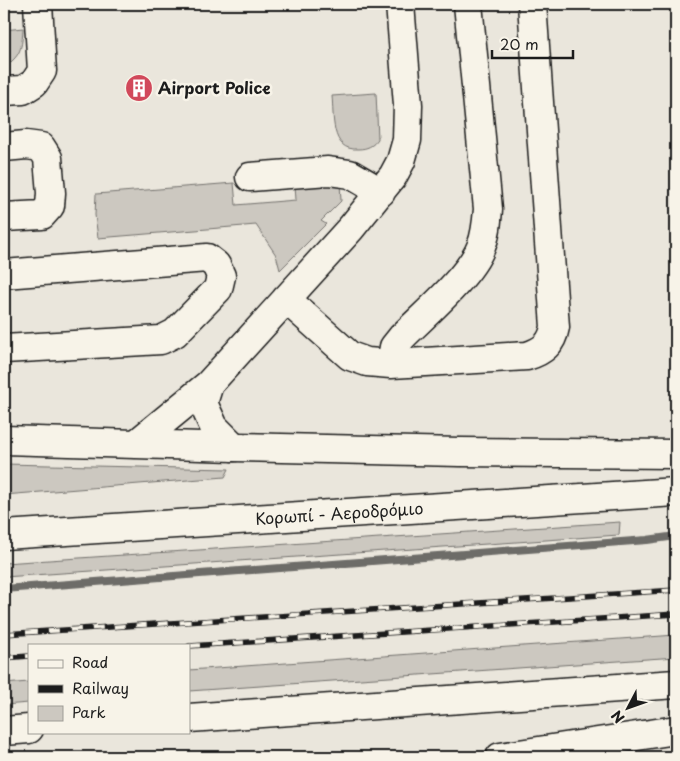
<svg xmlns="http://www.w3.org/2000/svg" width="680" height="761" font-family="'Playpen Sans',sans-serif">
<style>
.green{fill:#ccc8c0;stroke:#74726e}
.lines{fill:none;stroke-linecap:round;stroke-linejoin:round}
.stream{stroke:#6d6c68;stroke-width:8}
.minor-casing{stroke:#1c1c1c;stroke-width:31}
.highway-casing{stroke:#1c1c1c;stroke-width:31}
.minor{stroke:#f7f3e8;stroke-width:28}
.highway{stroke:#f7f3e8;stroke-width:28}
.rail-casing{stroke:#1c1c1c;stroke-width:5.5}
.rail{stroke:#f7f3e8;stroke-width:4;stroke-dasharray:11;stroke-linecap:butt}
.labels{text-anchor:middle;stroke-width:5;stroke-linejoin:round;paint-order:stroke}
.poi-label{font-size:16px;font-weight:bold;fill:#1c1c1c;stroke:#f7f3e8;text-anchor:start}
.street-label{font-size:16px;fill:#1c1c1c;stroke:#f7f3e8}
</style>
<rect width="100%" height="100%" fill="#eae6dc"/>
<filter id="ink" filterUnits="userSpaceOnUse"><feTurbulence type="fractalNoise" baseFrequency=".02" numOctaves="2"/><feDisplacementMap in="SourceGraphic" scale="10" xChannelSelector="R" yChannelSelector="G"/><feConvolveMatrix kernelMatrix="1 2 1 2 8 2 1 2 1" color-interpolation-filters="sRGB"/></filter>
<g filter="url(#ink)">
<!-- green -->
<path class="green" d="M23,28C22,48 21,56 4,67V30Z
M376,93L378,139C373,146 367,149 358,149C330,151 334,116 332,96Z
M340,182L341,201L321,221L326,224L280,270L276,255L256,225L98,238L95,215L96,194L234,183L236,205L296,200L295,185Z
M4,464L229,469L225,477L4,495Z
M620,522L619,535L4,577V563Z
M676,635V657L189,691V670Z
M29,682V703L4,705V684Z"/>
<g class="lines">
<!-- stream -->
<path class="stream" d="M4,589L647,540L676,536"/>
<!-- minor casing -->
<g class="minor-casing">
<path id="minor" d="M4,91L23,90L34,83L42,71L38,4
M4,147L26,145L41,147L48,158L51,193L50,206L42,215L4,217
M250,177L328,171L350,174L381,192
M4,274L207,258L216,265L221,276L218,289L175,333L161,340L4,349
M286,299L350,356L367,362L391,364L527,356C543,351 552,344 555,327L532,4
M391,364L394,347L402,337C424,315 470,276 481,247C486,235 487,222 488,209L468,4
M209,384L203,403L214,427L234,447
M4,440L234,447
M136,444L209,384L351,228L393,176L401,161L407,140L408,105L400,4"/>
</g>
<!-- highway casing -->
<g class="highway-casing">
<g id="highway">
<path d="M234,447L460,452L676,454"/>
<path id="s1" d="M4,535L676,492"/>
<path d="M189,718L676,684"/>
<path d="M4,731L29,729"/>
<path d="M500,757L676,730"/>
</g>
</g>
<!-- minor -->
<use href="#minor" class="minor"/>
<!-- highway -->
<use href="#highway" class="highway"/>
<!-- rail casing -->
<g class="rail-casing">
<path id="rail" d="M4,634L676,590
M189,646L676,614
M4,658L29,656"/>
</g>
<!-- rail -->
<use href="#rail" class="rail"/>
</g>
</g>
<!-- icons -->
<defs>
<g id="building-disc" transform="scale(1.4375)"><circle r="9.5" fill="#d1495b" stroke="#f7f3e8"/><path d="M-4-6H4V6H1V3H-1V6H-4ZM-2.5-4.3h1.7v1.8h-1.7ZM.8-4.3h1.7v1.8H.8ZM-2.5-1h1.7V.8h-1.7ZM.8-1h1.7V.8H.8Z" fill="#fff"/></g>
</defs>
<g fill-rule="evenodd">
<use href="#building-disc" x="139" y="88"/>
</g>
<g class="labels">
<!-- poi labels -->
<g class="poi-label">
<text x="158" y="94">Airport Police</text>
</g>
<!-- street labels -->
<g class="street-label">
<text dy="6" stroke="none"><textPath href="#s1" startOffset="336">Κορωπί - Αεροδρόμιο</textPath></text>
</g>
</g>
<!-- margin -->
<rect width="680" height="761" fill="none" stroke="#f7f3e8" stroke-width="20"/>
<rect x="10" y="10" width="660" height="741" fill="none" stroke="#1c1c1c" stroke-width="2" filter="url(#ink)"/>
<!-- legend -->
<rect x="28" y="644" width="162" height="90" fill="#f7f3e8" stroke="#9f9d96"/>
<rect x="38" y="660" width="25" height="8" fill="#f7f3e8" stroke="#9f9d96"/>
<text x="72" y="668" font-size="15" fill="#1c1c1c">Road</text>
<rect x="38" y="685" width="25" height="8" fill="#1c1c1c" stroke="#9f9d96"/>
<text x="72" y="694" font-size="15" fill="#1c1c1c">Railway</text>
<rect x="38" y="706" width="25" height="15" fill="#ccc8c0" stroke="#9f9d96"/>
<text x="72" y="718" font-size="15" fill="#1c1c1c">Park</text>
<!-- north arrow -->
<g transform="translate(628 708) rotate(229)" stroke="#f7f3e8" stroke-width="4" paint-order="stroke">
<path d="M0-4L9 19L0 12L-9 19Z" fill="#1c1c1c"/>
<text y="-8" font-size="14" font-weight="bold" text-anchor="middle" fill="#1c1c1c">N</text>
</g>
<!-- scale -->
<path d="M492 50v8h81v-8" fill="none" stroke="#1c1c1c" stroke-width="2.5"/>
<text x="500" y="50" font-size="15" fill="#1c1c1c" stroke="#f7f3e8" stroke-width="4" paint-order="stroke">20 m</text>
</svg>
